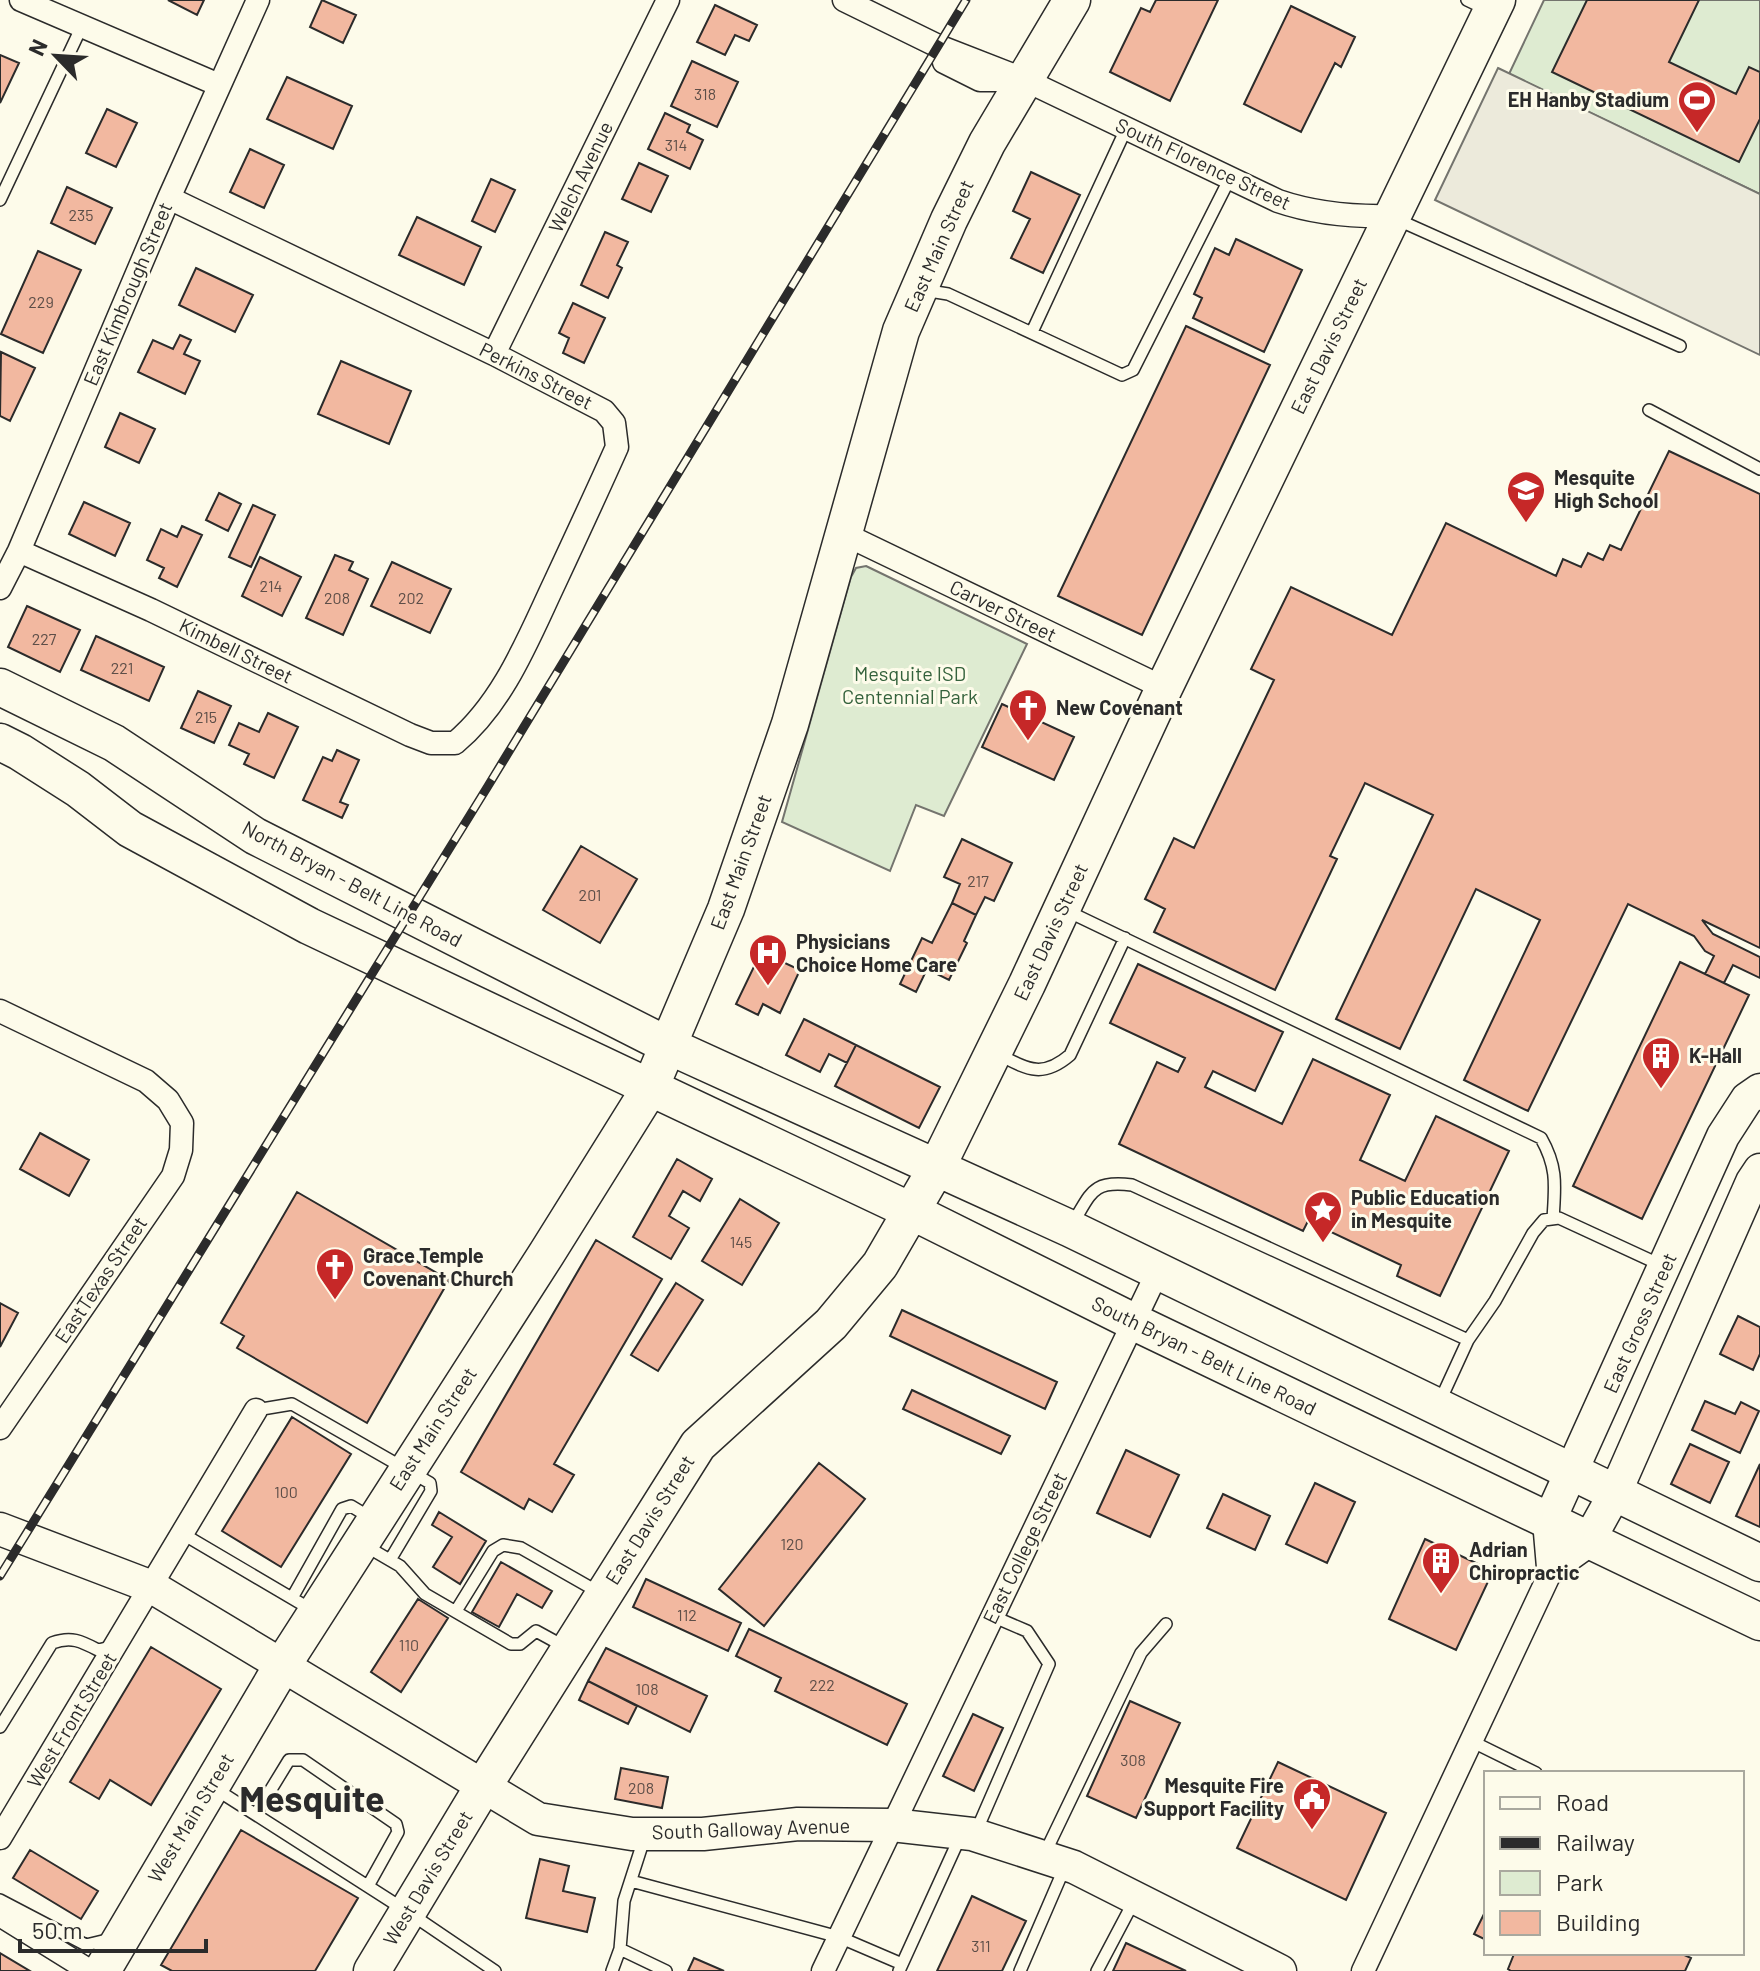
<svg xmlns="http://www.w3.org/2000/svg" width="1760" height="1971" font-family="Barlow,sans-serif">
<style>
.green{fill:#deebd1;stroke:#74746e;stroke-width:2}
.parking{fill:#eceadb;stroke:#74746e;stroke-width:2}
.building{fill:#f2b8a0;stroke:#2b2b2b;stroke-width:2}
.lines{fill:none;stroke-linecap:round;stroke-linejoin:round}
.lane-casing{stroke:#2b2b2b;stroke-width:14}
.street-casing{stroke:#2b2b2b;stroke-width:25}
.secondary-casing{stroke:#2b2b2b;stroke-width:35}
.primary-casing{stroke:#2b2b2b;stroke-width:39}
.lane{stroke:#fdfbea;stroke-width:11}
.street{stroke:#fdfbea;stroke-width:22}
.secondary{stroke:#fdfbea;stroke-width:32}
.primary{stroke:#fdfbea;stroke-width:36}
.rail-casing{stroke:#2b2b2b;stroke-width:9}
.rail{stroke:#fdfbea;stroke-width:6;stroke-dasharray:18;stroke-linecap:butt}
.labels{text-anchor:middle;stroke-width:6;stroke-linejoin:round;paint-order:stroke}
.number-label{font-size:16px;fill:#5d4e48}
.poi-label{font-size:20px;font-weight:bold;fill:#2b2b2b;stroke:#fdfbea;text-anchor:start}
.street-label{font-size:20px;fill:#2b2b2b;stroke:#fdfbea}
.park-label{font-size:20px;fill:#34623c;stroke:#fdfbea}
.town-label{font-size:36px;font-weight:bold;fill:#2b2b2b;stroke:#fdfbea}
</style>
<rect width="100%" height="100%" fill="#fdfbea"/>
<!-- green -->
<path class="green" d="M1544,0H1760V194L1509,74Z
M866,566L1027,644L944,816L916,805L890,871L782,822L851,577L856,568Z"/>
<!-- parking -->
<path class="parking" d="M1498,68L1760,194V355L1435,200Z"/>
<!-- building -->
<path class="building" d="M168,0H204L197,15Z
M322,0L356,15L343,43L310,27Z
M1156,0H1218L1170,101L1110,72L1141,8L1150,12Z
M1587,0H1699L1669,62L1736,94L1749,67L1760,72V119L1739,162L1552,72Z
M715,5L757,25L749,41L735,35L725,55L697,42Z
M1291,6L1355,37L1341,67L1335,63L1301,132L1244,104Z
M0,55L19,63L0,103Z
M692,61L738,82L717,127L671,106Z
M287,77L352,106L333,149L267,119Z
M107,109L137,123L116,167L86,153Z
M665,113L690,125L687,132L703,140L690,169L648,149Z
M250,149L284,165L264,208L230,192Z
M639,163L668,176L651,212L622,199Z
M1031,172L1080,195L1043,273L1011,258L1030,219L1013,211Z
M491,179L515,190L495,232L472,221Z
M67,187L112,208L95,244L51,223Z
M417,217L481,247L464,285L399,255Z
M605,232L628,242L617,265L622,268L608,298L581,285Z
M1236,239L1302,270L1264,352L1193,318L1202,298L1194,294L1215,248L1229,255Z
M38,251L81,270L43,353L1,334Z
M196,268L253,295L235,332L179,305Z
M573,303L605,318L584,363L563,353L569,338L559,333Z
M1186,326L1270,365L1142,635L1058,596Z
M180,335L191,340L184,354L200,361L185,394L138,372L153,340L173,349Z
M1,352L35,368L10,421L0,416Z
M341,361L411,391L389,444L318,414Z
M120,413L155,429L139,463L105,447Z
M1669,451L1760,494V948L1702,920L1713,934L1760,957V978L1733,965L1724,983L1705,974L1714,956L1705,951L1694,936L1628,904L1528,1111L1464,1080L1540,920L1476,889L1400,1049L1336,1019L1433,815L1365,783L1330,856L1337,859L1275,990L1154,932L1165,909L1145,899L1174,838L1194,848L1274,680L1251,669L1291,587L1392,635L1446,523L1556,576L1563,559L1581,567L1588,553L1603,560L1610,545L1621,550Z
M219,493L241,504L228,531L206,520Z
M84,502L130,523L115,556L69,534Z
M253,505L275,515L251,567L229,557Z
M182,526L202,535L177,587L159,578L164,568L147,560L161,529L177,537Z
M335,555L353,562L349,570L368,579L343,635L306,618Z
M260,557L301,577L282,616L242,596Z
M392,562L451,589L430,633L371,606Z
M27,606L80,630L60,672L8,647Z
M96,636L164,667L149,701L81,670Z
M198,691L231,706L214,743L181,728Z
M1002,704L1074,737L1054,780L982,747Z
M268,713L298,727L274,778L244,764L249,754L229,745L239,723L259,732Z
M337,750L359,760L340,802L348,805L342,818L303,800L323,757L332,761Z
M962,839L1012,863L994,901L985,897L976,915L952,903L960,884L944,877Z
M581,846L637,879L600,943L543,910Z
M952,903L976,915L964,941L967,943L949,980L927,969L916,992L900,984L922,938L932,943Z
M761,952L800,970L780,1013L763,1004L758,1015L736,1004Z
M1680,962L1749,995L1642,1219L1573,1186Z
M1138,964L1283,1032L1255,1091L1213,1071L1205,1087L1282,1124L1313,1059L1390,1095L1360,1160L1405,1181L1436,1116L1509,1151L1440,1296L1397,1276L1401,1265L1308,1221L1303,1231L1119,1144L1157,1062L1178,1072L1185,1058L1110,1023Z
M804,1019L856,1045L847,1063L829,1054L820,1072L786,1055Z
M856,1045L940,1087L919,1128L835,1086Z
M40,1133L89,1160L69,1196L20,1169Z
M677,1159L712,1179L700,1201L683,1191L669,1216L689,1228L671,1259L633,1237Z
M297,1192L449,1280L367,1423L237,1348L244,1336L221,1323Z
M740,1199L779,1223L742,1285L702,1261Z
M596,1240L662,1279L554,1464L574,1475L552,1512L529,1499L524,1509L461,1472Z
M676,1283L703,1300L658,1371L631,1355Z
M0,1303L18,1313L0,1347Z
M902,1310L1057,1382L1045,1409L890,1336Z
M1738,1316L1760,1327V1354L1753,1370L1720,1354Z
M912,1390L1010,1436L1001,1454L903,1409Z
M1705,1401L1735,1414L1741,1402L1759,1411L1740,1453L1692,1430Z
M292,1417L351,1454L281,1567L222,1531Z
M1690,1444L1729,1462L1710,1503L1671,1484Z
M1126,1450L1179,1475L1150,1537L1097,1513Z
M819,1463L865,1499L764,1626L719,1589Z
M1760,1464V1527L1736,1516Z
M1315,1483L1355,1502L1327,1563L1286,1544Z
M1223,1494L1270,1516L1255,1550L1207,1528Z
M439,1512L486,1541L460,1584L433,1567L452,1537L432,1525Z
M1425,1539L1493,1571L1456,1650L1389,1619Z
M501,1562L552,1591L542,1608L517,1594L499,1627L472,1612Z
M646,1579L741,1623L728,1651L633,1607Z
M418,1599L448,1618L401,1692L371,1672Z
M749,1629L907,1704L887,1745L775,1691L781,1678L736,1656Z
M151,1647L221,1689L151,1805L110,1780L99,1799L70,1782Z
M606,1648L707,1696L690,1732L588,1681Z
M588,1681L637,1706L628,1724L579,1700Z
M1130,1701L1180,1723L1136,1818L1087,1796Z
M973,1714L1003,1728L974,1791L943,1776Z
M1278,1762L1386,1813L1346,1900L1237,1848Z
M621,1768L668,1777L662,1808L615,1799Z
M241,1830L358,1898L315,1971H172L161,1965Z
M30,1850L98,1891L81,1919L13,1878Z
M540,1859L569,1866L563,1891L595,1898L587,1932L526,1918Z
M972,1896L1026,1921L1002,1971H937Z
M1486,1910V1940L1474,1934Z
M1126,1943L1186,1971H1113Z
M0,1953L30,1971H0Z
M1512,1953H1680L1691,1958L1685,1971H1511L1508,1969L1514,1954Z
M694,1958L724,1971H688Z"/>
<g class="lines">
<!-- lane casing -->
<g class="lane-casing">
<path id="lane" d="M1467,0L1488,10
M0,200L82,26
M1396,219L1680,346
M923,290L948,294L1122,375L1133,370L1230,178
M1032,332L1126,129
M1649,410L1760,469
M1065,910L1541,1138C1558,1168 1555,1186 1553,1219
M998,1054C1027,1069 1042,1079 1070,1055L1125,938
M1072,1224C1092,1193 1091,1180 1132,1185L1468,1340L1440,1401
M1468,1340L1495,1301L1533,1233L1544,1220L1559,1218L1663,1266
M256,1410L292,1404L430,1483L431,1491L390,1560
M183,1534L312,1610
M364,1545L400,1566L425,1594L511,1644H520L536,1631L567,1648
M292,1598L342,1509L351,1506L371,1518
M456,1611L493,1551L503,1545L521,1548L600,1593
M0,1727L52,1643C71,1636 81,1641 98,1650L111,1647
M1471,1741L1536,1773
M214,1788L408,1912L495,1971
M256,1814L289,1760H303L396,1824L398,1832L368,1886
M975,1834L1049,1664L1027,1631L992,1616
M1045,1853L1141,1653L1166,1624
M631,1881L839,1937L902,1964
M0,1900L86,1945L111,1939
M620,1949L666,1971
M612,1971L620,1949L624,1901L645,1836
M899,1971L960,1837
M1020,1971L1064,1869
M1097,1971L1134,1901"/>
</g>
<!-- street casing -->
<g class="street-casing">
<path id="street" d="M21,0L219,85
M844,0L938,46L1023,79L1278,201C1316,214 1352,217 1391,216
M944,62L980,80H1010
M494,354L668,0
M842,533L1164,688
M19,551L151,610L410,735L431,743H455C504,702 528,639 555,582C576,537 597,492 617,447L614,423L604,411L494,354L169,198
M0,588L19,551L169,198L258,0
M0,1011L146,1081L168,1100L182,1123L181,1150L173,1176L0,1428
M0,1838L256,1410
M0,1915L90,1971
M823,1971L1158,1271
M1363,1971L1553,1567"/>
</g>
<!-- secondary casing -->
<g class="secondary-casing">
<path id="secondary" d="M0,1529L152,1587L538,1819L632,1834H703L798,1824L892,1825L972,1834L1074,1867L1280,1971
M1568,1555L1589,1540L1615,1493L1752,1182L1760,1170
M1553,1567L1549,1521L1723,1136L1747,1099L1760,1090"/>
</g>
<!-- primary casing -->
<g class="primary-casing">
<path id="primary" d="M0,687L114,743L255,836L669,1046L1069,1228L1760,1563
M0,742L20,752L78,789L130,829L309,926L911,1211L1134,1322L1760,1622
M102,1971L282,1666L547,1253L650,1088L726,909L790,724L901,331L949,220L987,143L1072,0
M372,1971L484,1785L698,1445L831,1324L880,1265L937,1167L1027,984L1164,688L1497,0"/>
</g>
<!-- lane -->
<use href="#lane" class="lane"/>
<!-- street -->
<use href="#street" class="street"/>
<!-- secondary -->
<use href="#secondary" class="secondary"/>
<!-- primary -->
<use href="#primary" class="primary"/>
<!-- rail casing -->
<g class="rail-casing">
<path id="rail" d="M0,1576L488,786L966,0"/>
</g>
<!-- rail -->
<use href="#rail" class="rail"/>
</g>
<!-- icons -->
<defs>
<g id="stadium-pin" transform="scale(2)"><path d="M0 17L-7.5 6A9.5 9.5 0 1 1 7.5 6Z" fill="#c62828" stroke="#fdfbea"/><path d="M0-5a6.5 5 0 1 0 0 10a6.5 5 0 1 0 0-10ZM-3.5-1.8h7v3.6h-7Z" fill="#fff"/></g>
<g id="school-pin" transform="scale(2)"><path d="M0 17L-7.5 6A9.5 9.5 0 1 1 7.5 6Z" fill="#c62828" stroke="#fdfbea"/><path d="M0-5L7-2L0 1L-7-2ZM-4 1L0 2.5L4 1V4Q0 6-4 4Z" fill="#fff"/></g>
<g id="church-pin" transform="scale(2)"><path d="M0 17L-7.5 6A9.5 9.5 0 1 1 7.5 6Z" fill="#c62828" stroke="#fdfbea"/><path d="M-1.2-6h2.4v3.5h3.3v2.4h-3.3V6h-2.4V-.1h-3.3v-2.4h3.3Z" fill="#fff"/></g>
<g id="hospital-pin" transform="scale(2)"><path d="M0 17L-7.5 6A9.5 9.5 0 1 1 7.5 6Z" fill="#c62828" stroke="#fdfbea"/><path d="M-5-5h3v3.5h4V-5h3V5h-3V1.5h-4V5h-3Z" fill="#fff"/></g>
<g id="building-pin" transform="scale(2)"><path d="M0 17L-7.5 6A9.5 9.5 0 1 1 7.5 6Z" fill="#c62828" stroke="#fdfbea"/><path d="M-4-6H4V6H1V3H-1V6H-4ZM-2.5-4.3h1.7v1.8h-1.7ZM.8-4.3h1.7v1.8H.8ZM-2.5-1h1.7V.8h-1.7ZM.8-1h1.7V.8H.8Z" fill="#fff"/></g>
<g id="sight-pin" transform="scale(2)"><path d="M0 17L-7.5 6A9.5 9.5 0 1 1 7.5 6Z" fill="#c62828" stroke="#fdfbea"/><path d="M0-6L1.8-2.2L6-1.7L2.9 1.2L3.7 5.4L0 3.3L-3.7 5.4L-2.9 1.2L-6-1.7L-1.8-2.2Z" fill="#fff"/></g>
<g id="civic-pin" transform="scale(2)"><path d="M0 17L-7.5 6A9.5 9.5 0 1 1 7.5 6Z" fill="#c62828" stroke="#fdfbea"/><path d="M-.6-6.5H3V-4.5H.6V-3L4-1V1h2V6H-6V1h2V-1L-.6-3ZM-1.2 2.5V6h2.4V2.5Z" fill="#fff"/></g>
</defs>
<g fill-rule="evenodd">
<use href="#stadium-pin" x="1697" y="100"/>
<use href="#school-pin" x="1526" y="490"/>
<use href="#church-pin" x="1028" y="708"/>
<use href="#hospital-pin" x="768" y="953"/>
<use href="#building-pin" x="1661" y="1056"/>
<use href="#sight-pin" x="1323" y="1210"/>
<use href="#church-pin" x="335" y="1267"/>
<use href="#building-pin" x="1441" y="1561"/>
<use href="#civic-pin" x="1312" y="1797"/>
</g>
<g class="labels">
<!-- number labels -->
<g class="number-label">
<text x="705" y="100">318</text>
<text x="676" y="151">314</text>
<text x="81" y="221">235</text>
<text x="41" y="308">229</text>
<text x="271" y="592">214</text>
<text x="337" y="604">208</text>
<text x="411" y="604">202</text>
<text x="44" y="645">227</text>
<text x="122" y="674">221</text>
<text x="206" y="723">215</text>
<text x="978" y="887">217</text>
<text x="590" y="901">201</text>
<text x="741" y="1248">145</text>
<text x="286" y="1498">100</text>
<text x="792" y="1550">120</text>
<text x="687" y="1621">112</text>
<text x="409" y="1651">110</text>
<text x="822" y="1691">222</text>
<text x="647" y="1695">108</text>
<text x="1133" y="1766">308</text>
<text x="641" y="1794">208</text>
<text x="981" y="1952">311</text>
</g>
<!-- poi labels -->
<g class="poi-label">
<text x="1669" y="107" text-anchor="end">EH Hanby Stadium</text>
<text x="1554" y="485">Mesquite<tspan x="1554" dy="23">High School</tspan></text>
<text x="1056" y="715">New Covenant</text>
<text x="796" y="949">Physicians<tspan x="796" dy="23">Choice Home Care</tspan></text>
<text x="1689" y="1063">K-Hall</text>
<text x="1351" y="1205">Public Education<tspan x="1351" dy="23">in Mesquite</tspan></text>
<text x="363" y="1263">Grace Temple<tspan x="363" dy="23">Covenant Church</tspan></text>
<text x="1469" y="1557">Adrian<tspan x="1469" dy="23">Chiropractic</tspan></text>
<text x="1284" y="1793" text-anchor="end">Mesquite Fire<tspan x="1284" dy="23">Support Facility</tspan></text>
</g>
<!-- street labels -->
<g class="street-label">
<text transform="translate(1203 164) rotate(25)" y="7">South Florence Street</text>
<text transform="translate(581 177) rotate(-64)" y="7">Welch Avenue</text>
<text transform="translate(939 246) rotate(-66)" y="7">East Main Street</text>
<text transform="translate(128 294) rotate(-67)" y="7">East Kimbrough Street</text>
<text transform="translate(1329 346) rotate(-64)" y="7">East Davis Street</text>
<text transform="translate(536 376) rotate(27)" y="7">Perkins Street</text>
<text transform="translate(1003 611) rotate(26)" y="7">Carver Street</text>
<text transform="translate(236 651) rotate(26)" y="7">Kimbell Street</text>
<text transform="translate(741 862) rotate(-70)" y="7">East Main Street</text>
<text transform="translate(352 884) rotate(28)" y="7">North Bryan - Belt Line Road</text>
<text transform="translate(1051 932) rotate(-65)" y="7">East Davis Street</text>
<text transform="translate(101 1280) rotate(-56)" y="7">EastTexas Street</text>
<text transform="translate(1640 1323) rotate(-66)" y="7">East Gross Street</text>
<text transform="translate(1204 1356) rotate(26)" y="7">South Bryan - Belt Line Road</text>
<text transform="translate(433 1429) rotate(-57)" y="7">East Main Street</text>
<text transform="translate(650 1520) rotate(-58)" y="7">East Davis Street</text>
<text transform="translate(1025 1548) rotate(-64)" y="7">East College Street</text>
<text transform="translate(72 1720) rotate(-59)" y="7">West Front Street</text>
<text transform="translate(191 1818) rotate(-59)" y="7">West Main Street</text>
<text transform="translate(751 1829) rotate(-2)" y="7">South Galloway Avenue</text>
<text transform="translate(428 1878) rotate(-59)" y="7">West Davis Street</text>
</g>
<!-- park labels -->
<g class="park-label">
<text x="910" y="681">Mesquite ISD<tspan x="910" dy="23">Centennial Park</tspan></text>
</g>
<!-- town labels -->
<g class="town-label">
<text x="312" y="1812">Mesquite</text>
</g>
</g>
<!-- legend -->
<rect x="1484" y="1771" width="260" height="184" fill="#fdfbea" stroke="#a9a89e" stroke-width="2"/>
<rect x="1500" y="1797" width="40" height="12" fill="#fdfbea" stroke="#a9a89e" stroke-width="2"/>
<text x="1556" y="1811" font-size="24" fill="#2b2b2b">Road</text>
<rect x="1500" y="1837" width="40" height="12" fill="#2b2b2b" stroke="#a9a89e" stroke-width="2"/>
<text x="1556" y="1851" font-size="24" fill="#2b2b2b">Railway</text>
<rect x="1500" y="1871" width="40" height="24" fill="#deebd1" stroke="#a9a89e" stroke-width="2"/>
<text x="1556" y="1891" font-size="24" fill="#2b2b2b">Park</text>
<rect x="1500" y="1911" width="40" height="24" fill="#f2b8a0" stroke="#a9a89e" stroke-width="2"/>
<text x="1556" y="1931" font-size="24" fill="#2b2b2b">Building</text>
<!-- north arrow -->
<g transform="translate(56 56) rotate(295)" stroke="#fdfbea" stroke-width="6" paint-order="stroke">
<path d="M0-6L14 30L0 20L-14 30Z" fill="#2b2b2b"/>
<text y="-12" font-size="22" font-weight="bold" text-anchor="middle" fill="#2b2b2b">N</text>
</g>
<!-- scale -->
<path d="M20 1939v12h186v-12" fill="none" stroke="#2b2b2b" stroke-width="4"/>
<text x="32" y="1939" font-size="24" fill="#2b2b2b" stroke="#fdfbea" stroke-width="6" paint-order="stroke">50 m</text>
</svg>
